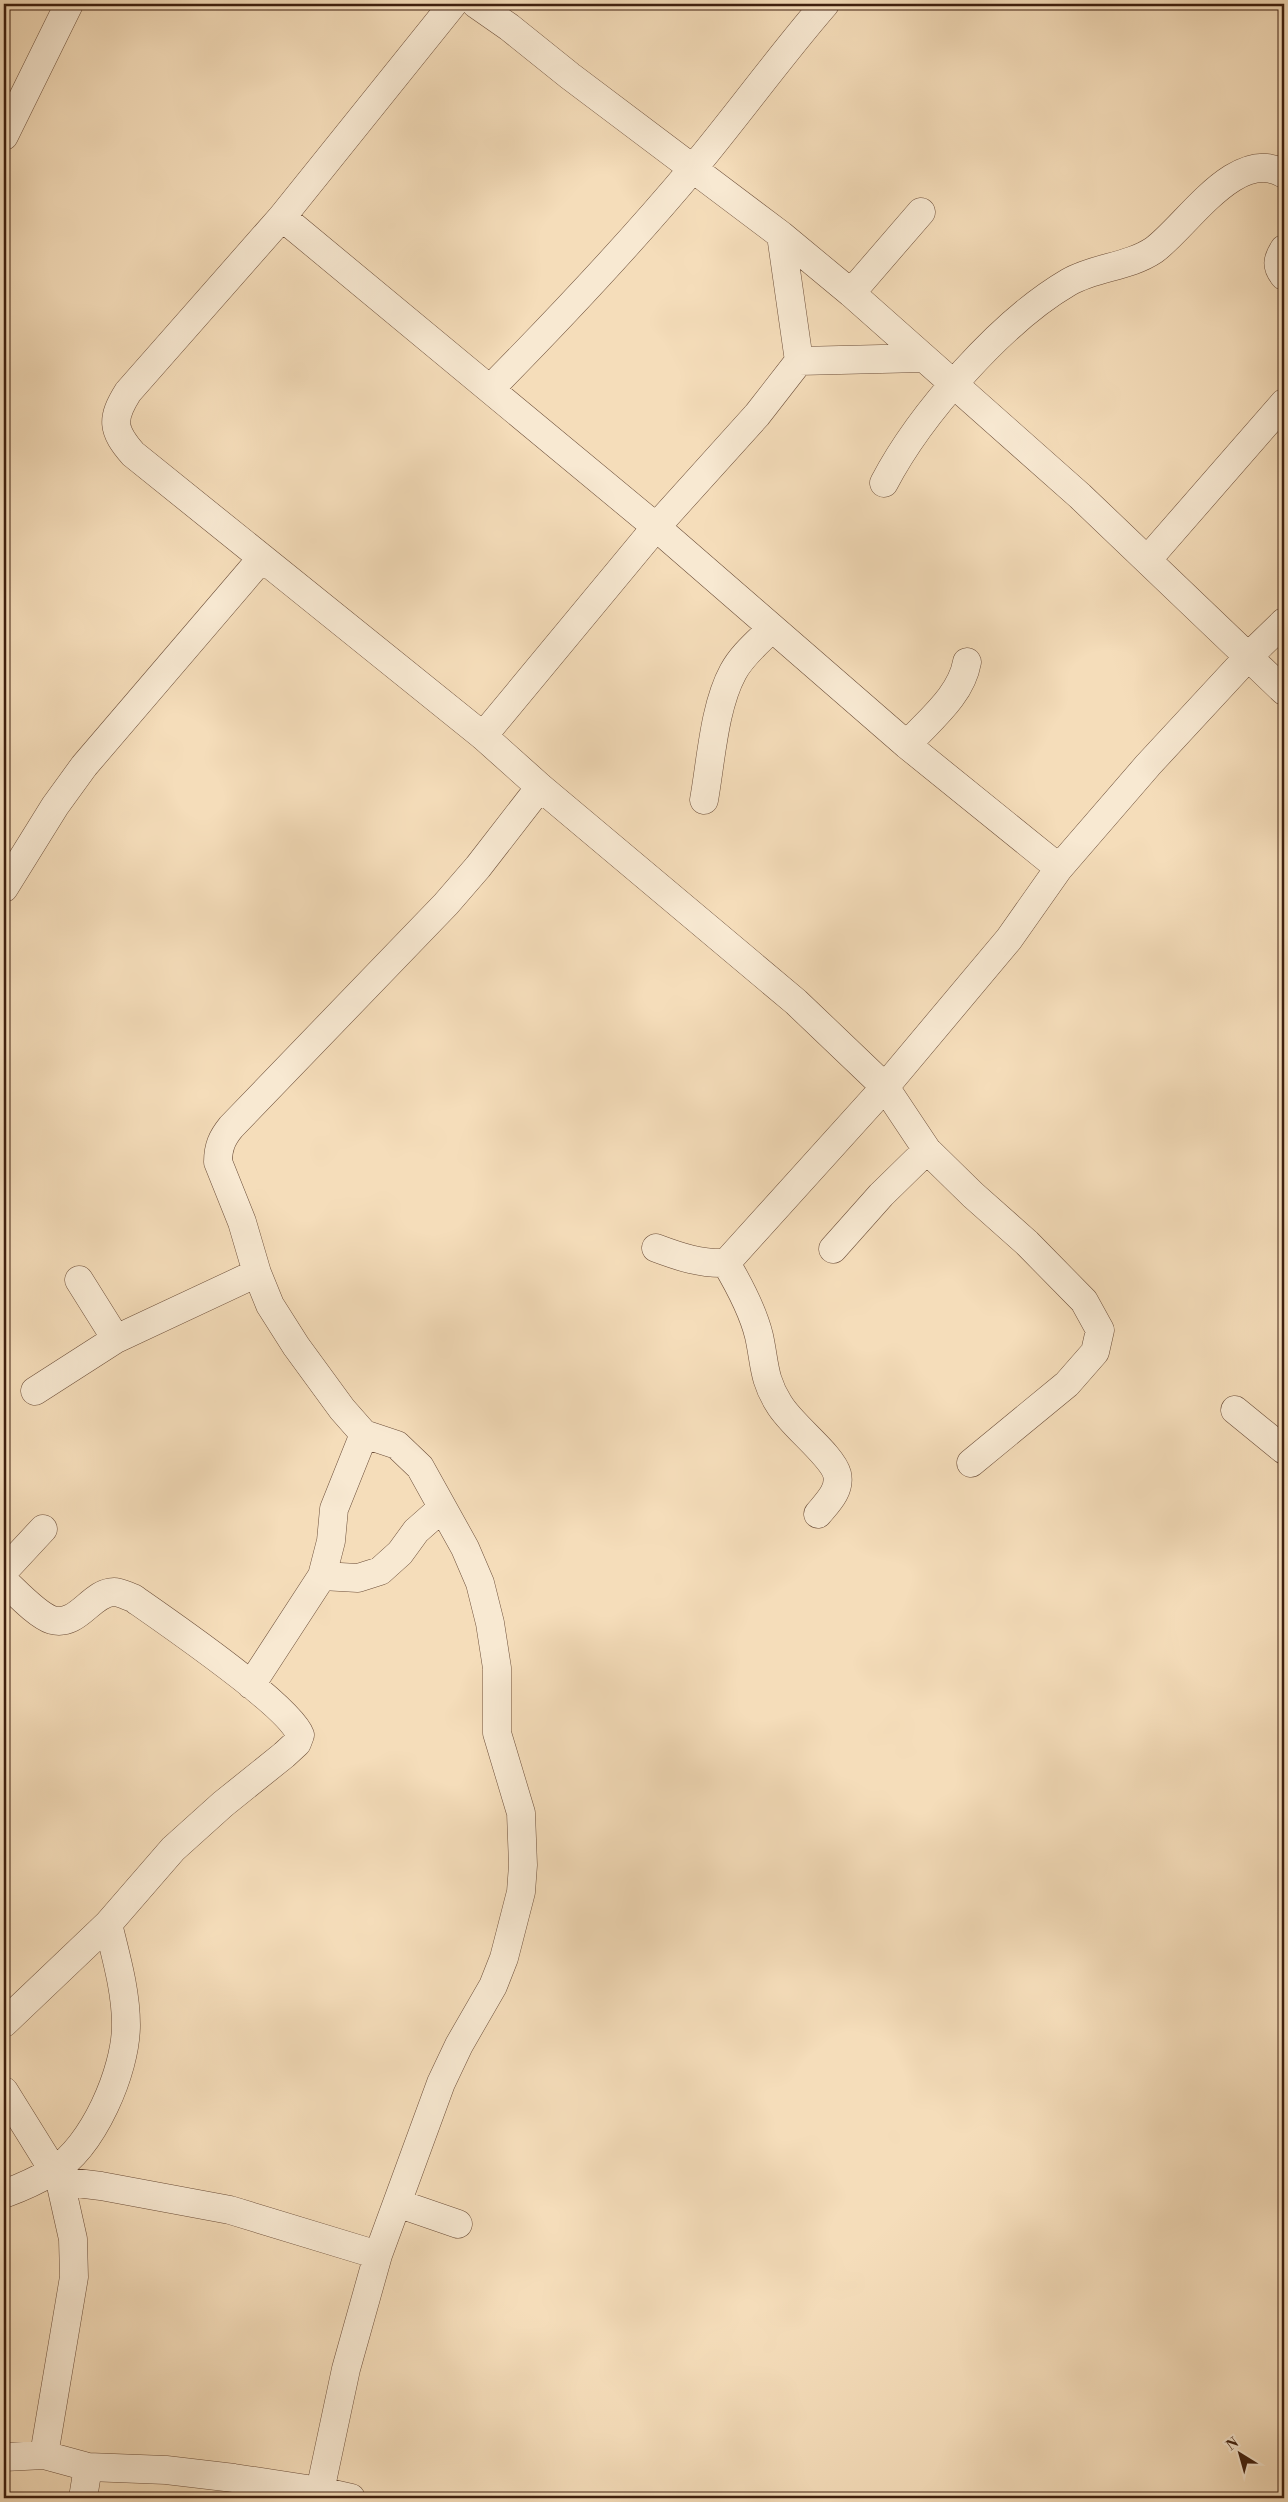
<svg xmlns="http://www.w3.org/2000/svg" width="1288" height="2502" font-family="'Libre Bodoni',serif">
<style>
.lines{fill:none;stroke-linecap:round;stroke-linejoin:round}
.minor-casing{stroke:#6c4e39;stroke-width:29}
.minor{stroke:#f8e9d2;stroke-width:28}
</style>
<rect width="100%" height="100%" fill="#f5ddba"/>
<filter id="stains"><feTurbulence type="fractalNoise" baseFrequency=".004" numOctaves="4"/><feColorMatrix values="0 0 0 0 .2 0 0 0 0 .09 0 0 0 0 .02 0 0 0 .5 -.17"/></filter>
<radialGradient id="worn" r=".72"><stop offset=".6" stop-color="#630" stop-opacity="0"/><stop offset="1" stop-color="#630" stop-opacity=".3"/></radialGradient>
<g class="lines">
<!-- minor casing -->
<g class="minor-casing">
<path id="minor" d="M453,4L282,217L128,392C111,419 112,430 133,454L483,736L540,787L796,1002L885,1087L927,1150L973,1195L1027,1243L1084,1301L1100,1330L1095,1352L1067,1384L971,1463
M476,4L509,27L570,76L781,235L851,293L1080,496L1284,691
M4,136L69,4
M282,217L656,527L907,745L1059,868
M781,235L799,361
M1284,249C1277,260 1276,266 1284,276
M851,293L921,212
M490,389C561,317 630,244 695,166C739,113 780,56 825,4
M884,483C920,414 1002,321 1069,282C1095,267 1129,267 1154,250C1187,226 1237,145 1284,174
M1148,559L1284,403
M483,736L656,527L757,415L799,361L922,358
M907,745C929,720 961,696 967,662
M704,800C711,761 714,707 733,672C742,655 758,642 771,629
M4,888L55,806L84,766L261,559
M656,1248C680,1257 701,1264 726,1263
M833,1249L881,1195L927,1150
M79,1280L116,1339
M35,1391L116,1339L257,1273
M1235,1410L1284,1450
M818,1514C827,1503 841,1490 837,1474C832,1455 791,1425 779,1404C763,1379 765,1363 759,1336C753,1311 739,1285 726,1263L885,1087L1009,939L1059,868L1148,765L1249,656L1284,622
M4,1571L43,1529
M322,1576L358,1578L380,1571L400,1553L416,1531L442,1508
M4,1581C16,1592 37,1615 52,1620C79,1627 91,1592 114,1592C120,1592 127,1596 133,1598C163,1619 290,1706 300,1735L297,1743L284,1755L223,1804L173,1849L108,1924L4,2023
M251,1685L322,1576L331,1541L334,1509L364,1434
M4,2091L60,2181L73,2239L74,2277L44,2455
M60,2181L101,2186L230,2210L378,2255
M4,2194C20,2188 38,2180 53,2171C93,2147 126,2071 126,2025C126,1991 116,1957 108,1924
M397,2203L458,2224
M4,2457L44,2455L88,2467L166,2470L234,2478L320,2491L351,2498
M320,2491L346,2369L378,2255L441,2083L459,2045L493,1986L504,1958L521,1892L523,1865L521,1813L497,1733V1668L490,1623L480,1583L465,1548L420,1467L397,1445L364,1434L342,1409L296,1346L270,1305L257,1273L242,1222L218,1162C218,1147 222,1138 231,1127L446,904L478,867L540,787
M83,2498L88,2467"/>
</g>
<!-- minor -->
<use href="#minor" class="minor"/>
</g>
<!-- margin -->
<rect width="1288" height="2502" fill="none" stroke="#f5ddba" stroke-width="20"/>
<rect x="5" y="5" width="1278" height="2492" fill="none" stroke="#3e1f0e" stroke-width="2.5"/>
<rect x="10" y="10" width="1268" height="2482" fill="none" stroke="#3e1f0e"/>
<!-- north arrow -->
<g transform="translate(1240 2454) rotate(323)" stroke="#f8e9d2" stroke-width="4" paint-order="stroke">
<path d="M0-4L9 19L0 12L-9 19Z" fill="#3e1f0e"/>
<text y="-8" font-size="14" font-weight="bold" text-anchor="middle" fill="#3e1f0e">N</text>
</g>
<rect width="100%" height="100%" filter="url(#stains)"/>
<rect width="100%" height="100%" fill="url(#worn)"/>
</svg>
